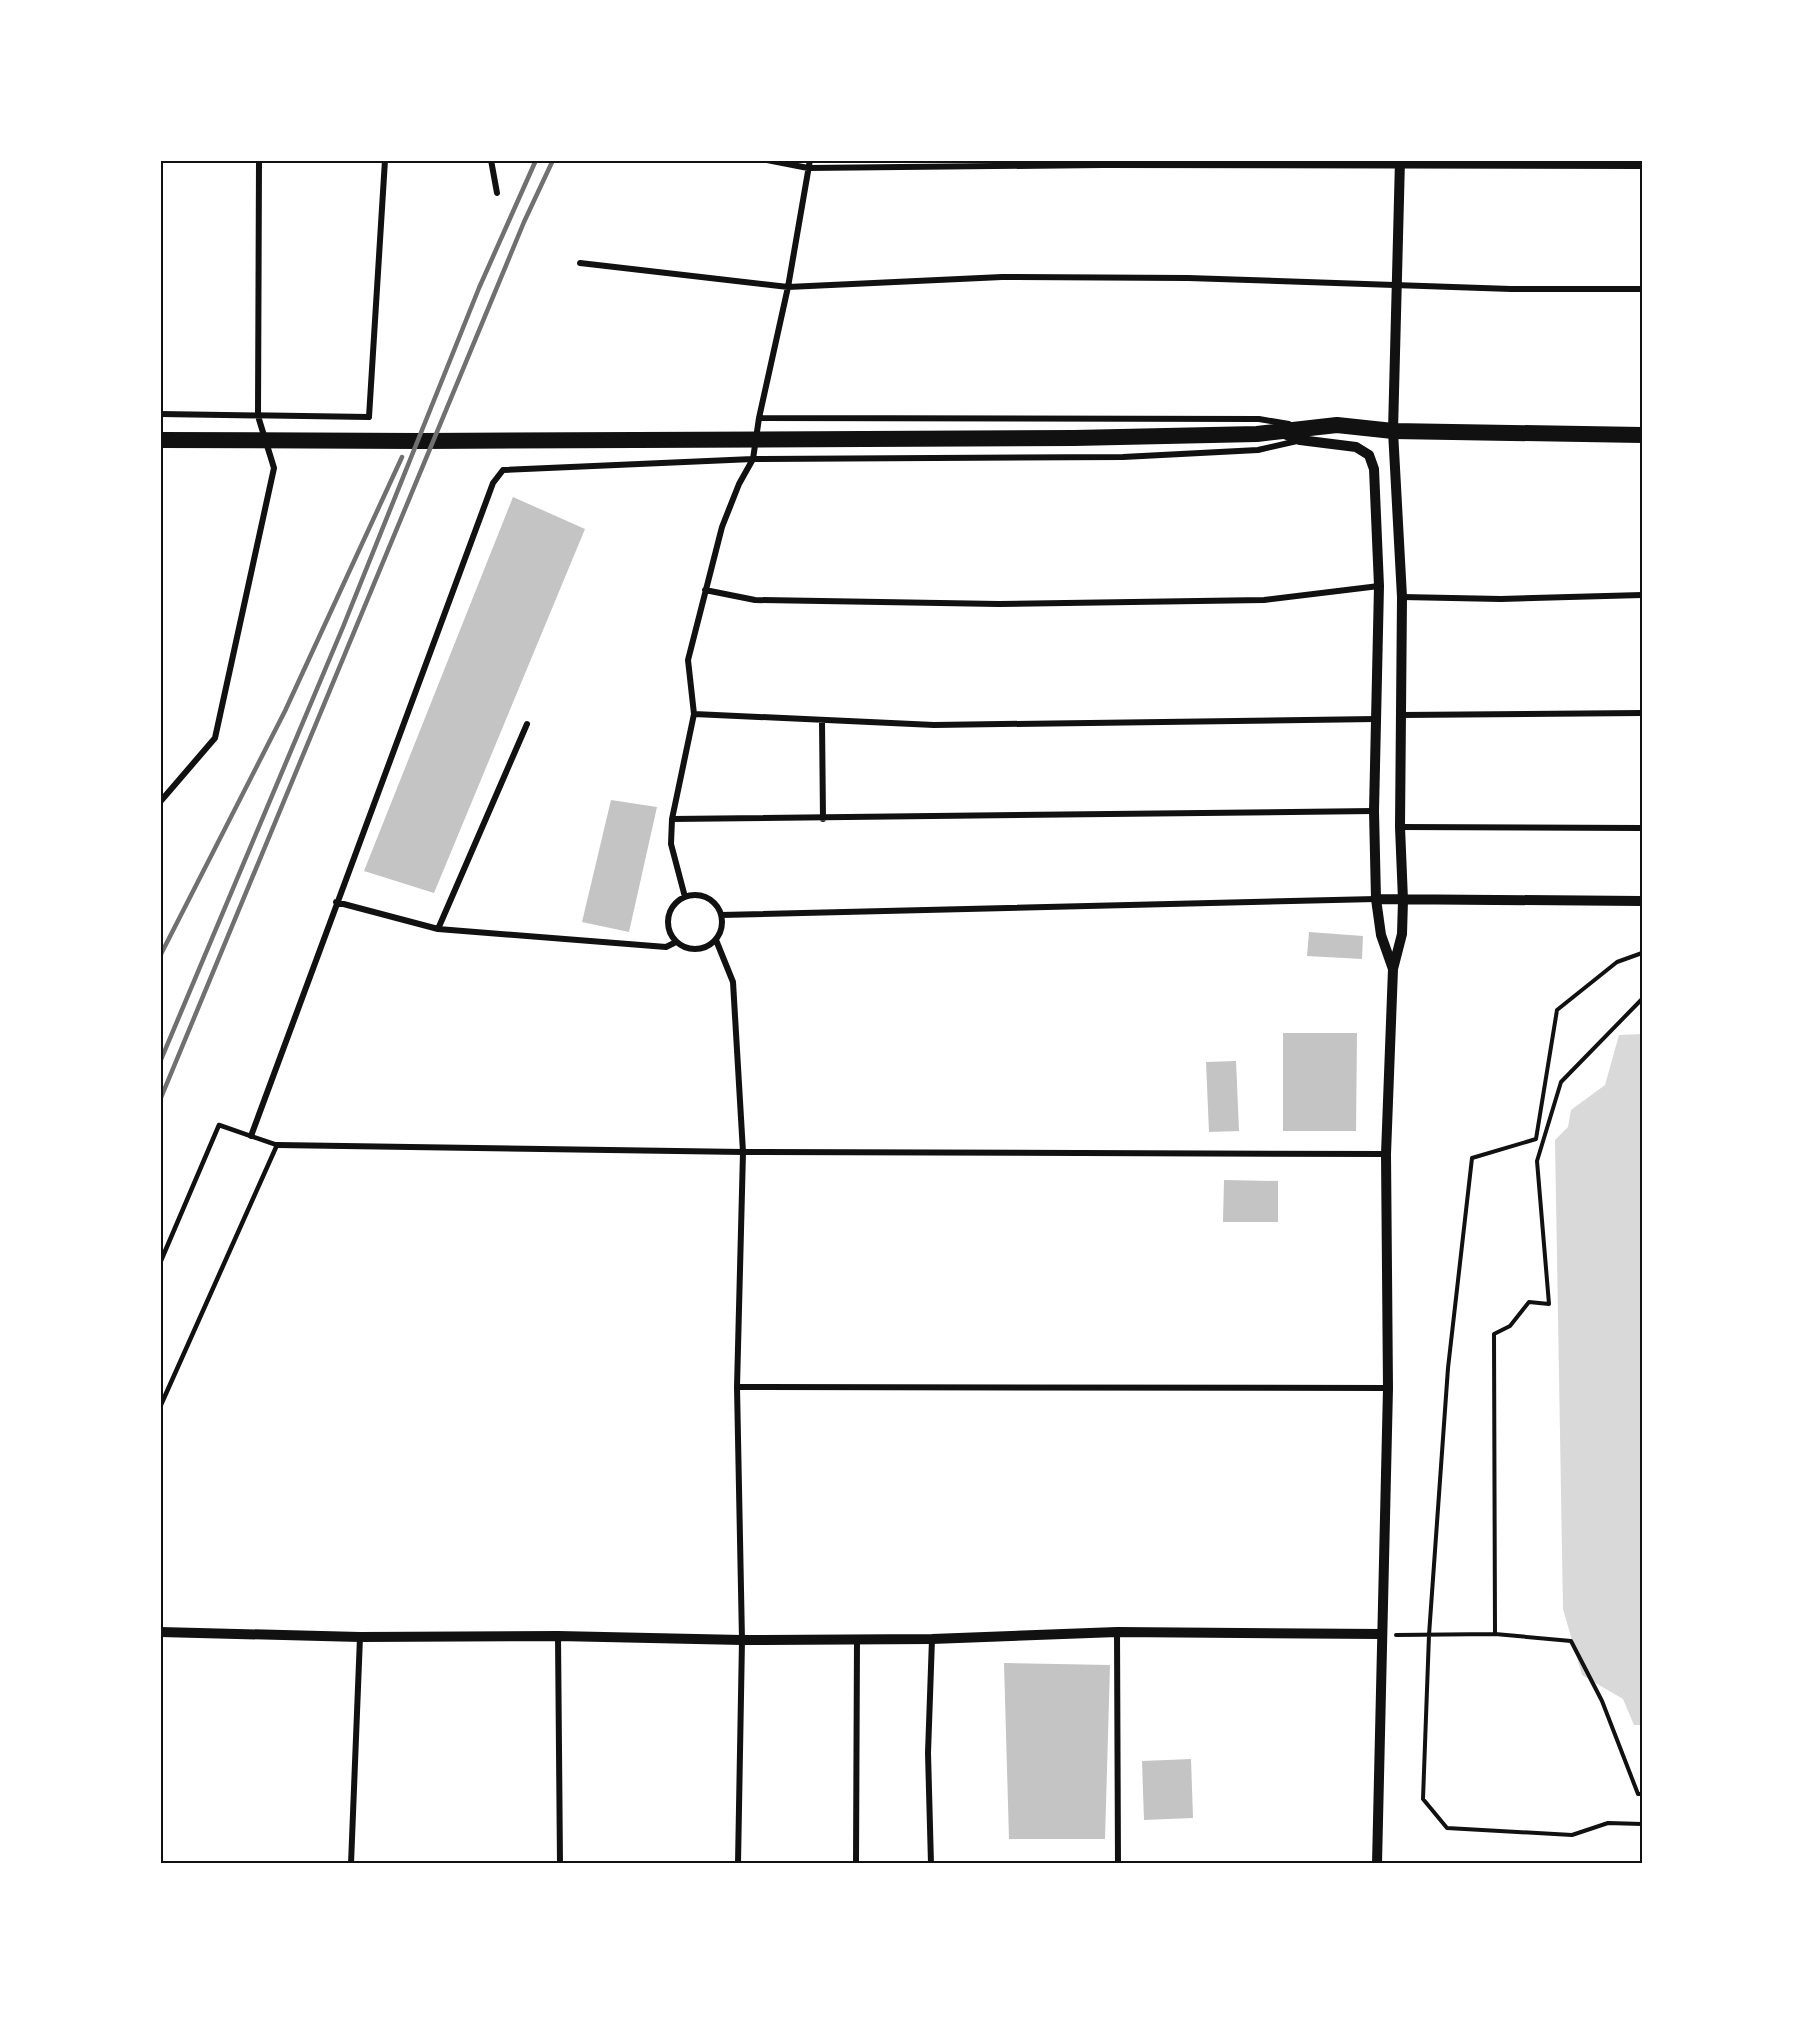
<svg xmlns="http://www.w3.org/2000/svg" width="1803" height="2024" font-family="Karla,sans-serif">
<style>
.water{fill:#d9d9d9}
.building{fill:#c4c4c4}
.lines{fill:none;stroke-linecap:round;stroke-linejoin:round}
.path{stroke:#111;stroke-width:4}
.service{stroke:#111;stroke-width:4.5}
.minor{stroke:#111;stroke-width:6}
.tertiary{stroke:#111;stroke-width:10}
.trunk{stroke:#111;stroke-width:16}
.rail{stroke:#707070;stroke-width:4.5}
.neatline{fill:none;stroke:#111;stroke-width:2}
</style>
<rect width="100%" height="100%" fill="#fff"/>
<!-- water -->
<path class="water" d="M1642,1034V1725H1634L1623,1699L1582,1675L1563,1609L1555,1140L1568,1127L1571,1110L1605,1085L1619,1035Z"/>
<!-- building -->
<path class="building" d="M513,497L585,529L434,893L364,871Z
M611,800L657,807L629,932L582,922Z
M1309,932L1363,936L1362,959L1307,956Z
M1283,1033H1357L1356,1131H1283Z
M1236,1061L1239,1131L1209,1132L1206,1062Z
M1224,1180L1278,1181V1222H1223Z
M1004,1663L1110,1665L1105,1839H1009Z
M1191,1759L1193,1818L1144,1820L1142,1761Z"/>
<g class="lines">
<!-- path -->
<path class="path" d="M1642,953L1617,962L1557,1010L1536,1139L1472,1158L1448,1368L1429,1635L1423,1799L1447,1828L1572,1835L1608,1823L1642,1824
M1495,1634L1494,1334L1510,1326L1529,1302L1549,1304L1537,1161L1561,1082L1642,999
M1396,1635L1495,1634L1571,1641L1602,1701L1638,1794H1642"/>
<!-- service -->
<path class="service" d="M160,1263L219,1125L277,1145L160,1407"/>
<!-- minor -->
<path class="minor" d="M491,160L497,193
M767,160L808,168L1103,165L1642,166
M580,263L788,287L1002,277L1188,278L1511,289H1642
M160,414L369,417L385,160
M759,418L1259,419L1289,424
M705,590L755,600L999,604L1264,600L1379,586
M1402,597L1501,599L1642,595
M694,714L934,725L1376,719
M1401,715L1642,713
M822,721L823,819
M160,802L215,738L274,468L258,416L259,160
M672,819L1374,811
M1400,827L1642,828
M668 922a27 27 0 1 1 54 0a27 27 0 1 1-54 0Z
M685,897L671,844L672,819L694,714L688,660L722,527L739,484L753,459L759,418L788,287L810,160
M336,902L438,929L666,947L676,942
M721,915L1376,899
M438,929L527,724
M716,940L733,982L743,1152L737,1387L742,1640L738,1864
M251,1136L493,483L503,470L753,459L1123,457L1258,450L1297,441
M277,1145L743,1152L1386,1154
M737,1387L1388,1388
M1117,1632L1118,1864
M558,1636L560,1864
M351,1864L360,1637
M856,1864L857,1639
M931,1864L928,1753L932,1639"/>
<!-- tertiary -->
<path class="tertiary" d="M1282,433L1300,440L1356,447L1369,455L1374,469L1379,586L1374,811L1376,899L1381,935L1393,969
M1376,899L1642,901
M160,1632L360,1637L558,1636L742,1640L932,1639L1117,1632L1381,1634
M1377,1864L1388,1388L1386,1154L1393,969L1402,934L1403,900L1400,827L1402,597L1393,431L1400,160"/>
<!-- trunk -->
<path class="trunk" d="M160,440L421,441L1074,438L1257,434L1337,425L1393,431L1642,435"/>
<!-- rail -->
<path class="rail" d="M160,956L285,711L402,457
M160,1062L343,627L479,288L536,160
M160,1100L524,222L553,160"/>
</g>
<!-- border -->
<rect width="1803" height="2024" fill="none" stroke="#ffffff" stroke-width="324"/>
<rect x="162" y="162" width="1479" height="1700" class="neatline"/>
</svg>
